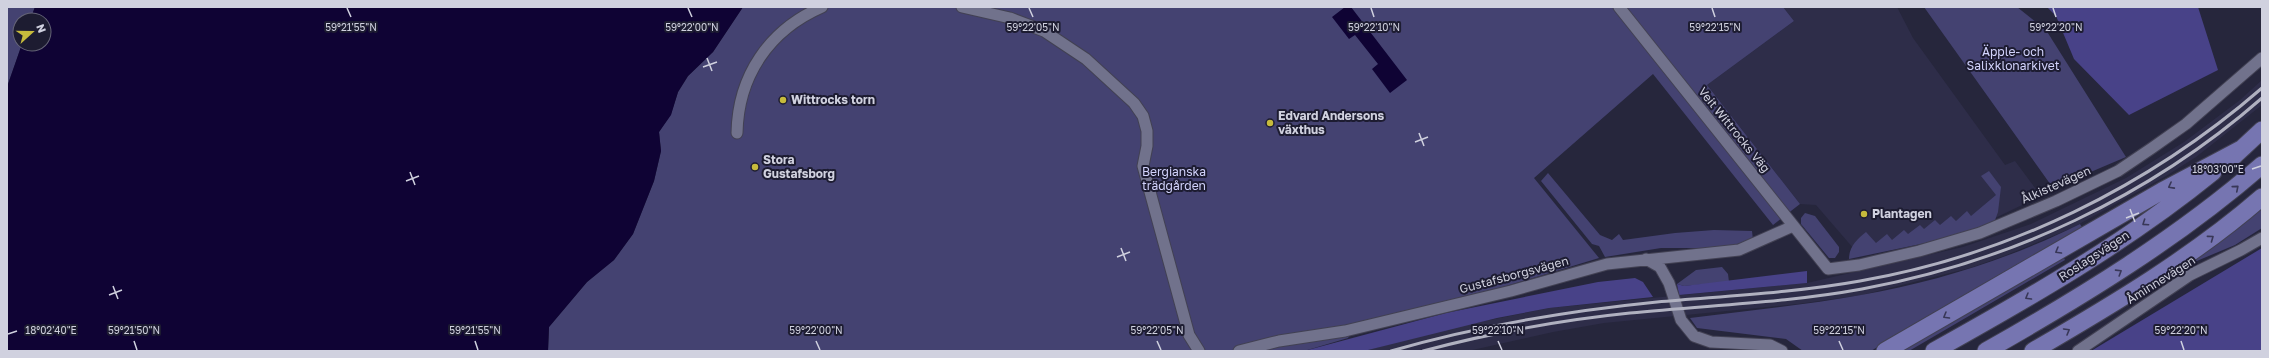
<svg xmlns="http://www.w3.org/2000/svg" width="2269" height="358" font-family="'Golos Text',sans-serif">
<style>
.built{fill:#2e2d49}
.green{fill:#444271}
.forest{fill:#484288}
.water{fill:#0f0334}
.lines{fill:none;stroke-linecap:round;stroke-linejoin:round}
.street-casing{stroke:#424153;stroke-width:13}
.primary-casing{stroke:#424153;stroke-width:19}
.street{stroke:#71728c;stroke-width:11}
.primary{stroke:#7675b1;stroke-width:17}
.rail{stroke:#b0b1c0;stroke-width:3}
.oneway{stroke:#383757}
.ticks{fill:none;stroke:#d0d1df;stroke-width:1.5}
.poi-dot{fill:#c7bb3c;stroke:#1d1c31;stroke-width:1.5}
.labels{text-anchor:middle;stroke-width:4;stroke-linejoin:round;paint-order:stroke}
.park-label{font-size:12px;fill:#d2d3fc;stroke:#1d1c31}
.poi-label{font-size:12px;font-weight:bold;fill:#d0d1df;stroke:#1d1c31;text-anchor:start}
.street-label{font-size:12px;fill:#d0d1df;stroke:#1d1c31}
.ticks-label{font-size:10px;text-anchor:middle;fill:#d0d1df;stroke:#1d1c31;stroke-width:4;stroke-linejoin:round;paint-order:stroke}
</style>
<rect width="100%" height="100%" fill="#26263c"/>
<!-- built -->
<path class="built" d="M1783,7H1897L1913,38L2005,165L2015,161L2041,196L1993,219L1860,256L1816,205L1800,204L1707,85L1794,21Z
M2262,80V105L2196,157L2166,176L2072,228L2004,256L1970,268L1862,295L1798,304L1604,323L1553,332L1468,351H1364L1445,329L1549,308L1807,283L1963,247L2031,224L2126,178L2184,142L2240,100Z"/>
<!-- green -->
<path class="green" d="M7,7H35L30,20H20V44H22L7,87Z
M743,7H1783L1794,21L1707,85L1800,204L1773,225L1653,74L1534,178L1599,258L1483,293L1358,322L1348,338L1304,351H548L549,327L587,282L614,260L633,234L654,181L661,151L659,132L671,114L678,92L688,76L713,52Z
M1924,7H2017L2046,30L2126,157L2053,188Z
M1989,171L2001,187L1998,212L1994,223L1935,241L1849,259C1849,247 1857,239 1866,232L1876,243L1887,234L1892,240L1904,230L1908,234L1920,225L1924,229L1935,220L1940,225L1951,216L1956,221L1967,211L1971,216L1996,195L1981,176Z
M1548,173L1600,235L1612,240L1619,234L1623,240L1675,233L1714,230L1752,231L1753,240L1722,248H1661L1605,257L1599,246L1592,244L1541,181Z
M2262,207V228L2235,245L2180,268Z
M1805,213L1815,216L1839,247V252L1835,258H1829L1801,224V218Z
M2080,224L2083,229L1901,332L1871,351H1803L1786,339L1697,328L1690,318C1747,311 1805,305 1861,295C1936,282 2012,258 2080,224Z
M2063,256L2065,260L1909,351H1899Z
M1722,267L1728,274L1729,282L1684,286L1677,284L1696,270Z"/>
<!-- forest -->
<path class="forest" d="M2047,7H2198L2218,70L2129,115L2074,59L2056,16Z
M2262,248V351H2091Z
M1807,271V283L1679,295L1677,284L1684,286Z
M1635,278L1643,282L1653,297L1549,308L1497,318L1364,351H1304L1446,313L1598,282Z"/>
<!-- water -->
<path class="water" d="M35,7H743L713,52L688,76L678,92L671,115L659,132L661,151L654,181L633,234L614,260L587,282L549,327L548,351H7V87L22,44H44V20H30Z
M1345,7H1351L1407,80L1390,93L1372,69L1378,64L1355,35L1349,39L1332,17Z"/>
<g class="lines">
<!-- street casing -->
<g class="street-casing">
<path id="street" d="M962,7L1010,18L1044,31L1086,59L1134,103L1143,116L1147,131V146L1143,166L1189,335L1199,351
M1619,7L1828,269L1859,265L1919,251L1980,233L2056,201L2118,171L2152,148L2186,124L2262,58
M737,133C738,76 769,30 822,7
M1646,259L1660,267L1669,283L1681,320L1694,336L1711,342L1770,345L1782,351
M1239,351L1279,341L1345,331L1511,291L1607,264L1739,250L1793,226
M2078,351L2190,275L2241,250L2262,238"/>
</g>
<!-- primary casing -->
<g class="primary-casing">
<path id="primary" d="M2234,156L2262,130
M1885,351L2162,191L2243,148
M1934,351C2031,297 2127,242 2213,172
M1986,351C2083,296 2178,238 2262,165
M2033,351C2112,305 2193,257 2262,197"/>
</g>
<!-- street -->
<use href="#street" class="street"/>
<!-- primary -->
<use href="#primary" class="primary"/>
<!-- rail -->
<path class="rail" d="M1391,351C1478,326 1567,311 1657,302C1724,296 1793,293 1860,281C2009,255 2148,187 2262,88
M1423,351C1491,333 1561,320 1630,313C1708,305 1786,303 1862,289C2009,262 2149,197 2262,98"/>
</g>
<!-- one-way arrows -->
<defs><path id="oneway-chevron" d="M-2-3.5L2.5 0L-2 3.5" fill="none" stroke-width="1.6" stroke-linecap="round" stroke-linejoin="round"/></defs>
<g class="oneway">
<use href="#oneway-chevron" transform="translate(2171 186) rotate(152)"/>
<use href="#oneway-chevron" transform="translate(2236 188) rotate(-41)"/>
<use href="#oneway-chevron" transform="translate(2145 223) rotate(146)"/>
<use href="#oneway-chevron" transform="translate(2211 238) rotate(-36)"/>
<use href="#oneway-chevron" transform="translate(2058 251) rotate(150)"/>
<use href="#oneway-chevron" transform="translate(2119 272) rotate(-32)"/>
<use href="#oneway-chevron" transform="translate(2028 297) rotate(150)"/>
<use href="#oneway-chevron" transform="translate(1946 316) rotate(150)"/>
<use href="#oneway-chevron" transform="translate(2067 331) rotate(-30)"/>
</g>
<!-- ticks -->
<path class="ticks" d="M347,8L351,17M688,8L692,17M1029,8L1033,17M1371,8L1374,17M1712,8L1715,17M2053,8L2056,17M707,58L712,71M703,67L717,62M1419,133L1424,146M1415,142L1428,137M2252,169L2261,166M410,172L415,185M406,181L419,176M2130,209L2135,222M2126,218L2139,213M1121,248L1126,261M1117,257L1130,252M113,286L118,299M109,295L122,290M8,334L17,331M134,341L137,350M475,341L478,350M816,341L820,350M1157,341L1161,350M1498,341L1502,350M1839,341L1843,350M2181,341L2184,350"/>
<!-- markers -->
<g class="poi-dot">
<circle cx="783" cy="100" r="4"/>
<circle cx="1270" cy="123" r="4"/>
<circle cx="755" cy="167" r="4"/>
<circle cx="1864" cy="214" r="4"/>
</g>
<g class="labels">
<!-- park labels -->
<g class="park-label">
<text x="2013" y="56">Äpple- och<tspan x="2013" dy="14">Salixklonarkivet</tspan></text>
<text x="1174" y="176">Bergianska<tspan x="1174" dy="14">trädgården</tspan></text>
</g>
<!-- poi labels -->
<g class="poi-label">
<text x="791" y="104">Wittrocks torn</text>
<text x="1278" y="120">Edvard Andersons<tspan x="1278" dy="14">växthus</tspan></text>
<text x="763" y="164">Stora<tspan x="763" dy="14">Gustafsborg</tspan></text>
<text x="1872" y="218">Plantagen</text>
</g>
<!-- street labels -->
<g class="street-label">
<text transform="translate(1734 130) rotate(51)" y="4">Veit Wittrocks Väg</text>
<text transform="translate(2056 185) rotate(-24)" y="4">Ålkistevägen</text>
<text transform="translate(2094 256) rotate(-33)" y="4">Roslagsvägen</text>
<text transform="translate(1514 275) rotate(-15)" y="4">Gustafsborgsvägen</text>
<text transform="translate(2161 280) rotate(-32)" y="4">Åminnevägen</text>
</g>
</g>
<g class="ticks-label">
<text x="692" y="31">59°22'00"N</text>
<text x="1033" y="31">59°22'05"N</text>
<text x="1715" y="31">59°22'15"N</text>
<text x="351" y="31">59°21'55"N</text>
<text x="1374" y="31">59°22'10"N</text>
<text x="2056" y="31">59°22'20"N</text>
<text x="2218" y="173">18°03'00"E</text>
<text x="51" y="334">18°02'40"E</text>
<text x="134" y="334">59°21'50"N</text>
<text x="475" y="334">59°21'55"N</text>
<text x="816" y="334">59°22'00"N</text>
<text x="1157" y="334">59°22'05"N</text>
<text x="1498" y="334">59°22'10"N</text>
<text x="1839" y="334">59°22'15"N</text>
<text x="2181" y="334">59°22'20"N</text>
</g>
<!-- border -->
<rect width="2269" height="358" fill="none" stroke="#d0d1df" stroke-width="16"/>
<!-- north arrow -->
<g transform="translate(32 32) rotate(69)"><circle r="19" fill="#1d1c31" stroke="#656477"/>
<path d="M0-3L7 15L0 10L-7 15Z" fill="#c7bb3c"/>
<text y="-6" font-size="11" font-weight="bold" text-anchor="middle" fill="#d0d1df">N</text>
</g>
</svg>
